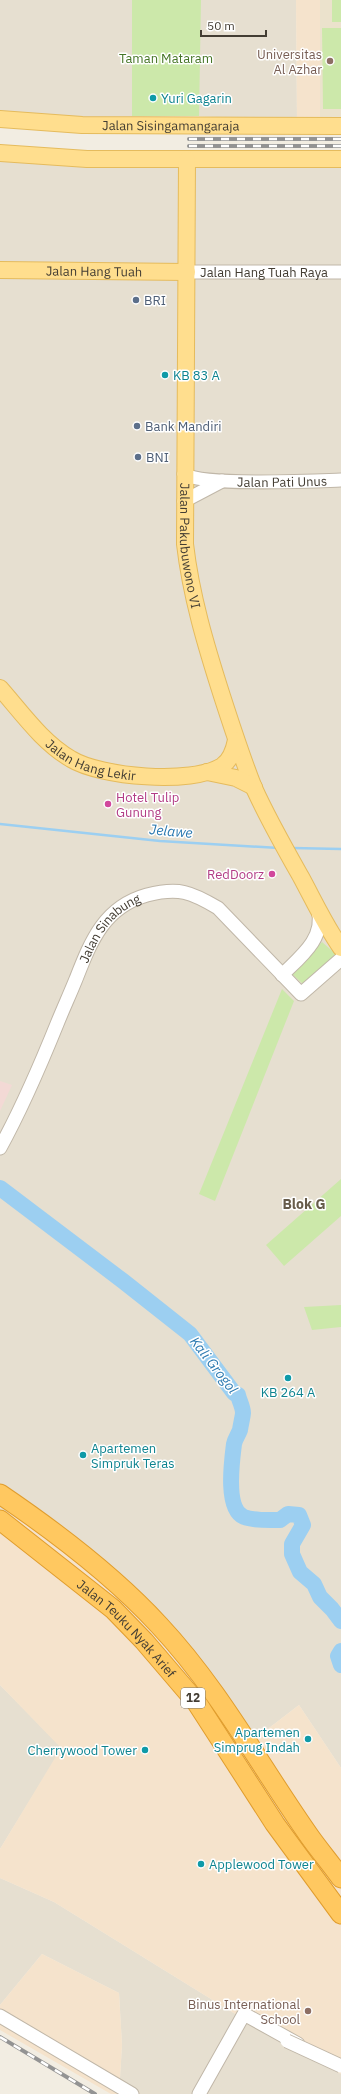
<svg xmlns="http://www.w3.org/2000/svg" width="341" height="2094" font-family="'IBM Plex Sans',sans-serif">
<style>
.residential{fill:#e6dfd0}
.commercial{fill:#f5e3cc}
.education{fill:#ebe2cc}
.medical{fill:#f3d9d5}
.green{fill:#cce8aa}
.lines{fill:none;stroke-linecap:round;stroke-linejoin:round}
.stream{stroke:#9ccff1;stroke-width:2.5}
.river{stroke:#9ccff1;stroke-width:16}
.minor-casing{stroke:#c0b7a8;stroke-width:15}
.major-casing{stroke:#e5bb5d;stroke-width:18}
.highway-casing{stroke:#e09d2e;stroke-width:21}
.minor{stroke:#fff;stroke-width:13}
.major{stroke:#ffde8e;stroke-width:16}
.highway{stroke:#ffc860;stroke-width:19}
.rail-casing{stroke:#939393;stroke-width:4}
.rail{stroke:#fff;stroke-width:2.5;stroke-dasharray:8;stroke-linecap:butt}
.minor-bridge-casing{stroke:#c0b7a8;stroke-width:15;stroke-linecap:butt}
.minor-bridge{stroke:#fff;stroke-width:13}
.education-dot{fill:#8d6e63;stroke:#fff;stroke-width:1.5}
.culture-dot{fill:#0f9aa8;stroke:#fff;stroke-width:1.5}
.service-dot{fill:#5c6f8a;stroke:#fff;stroke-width:1.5}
.hotel-dot{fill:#d1479c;stroke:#fff;stroke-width:1.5}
.labels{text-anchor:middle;stroke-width:3;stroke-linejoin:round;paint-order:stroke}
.shield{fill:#fff;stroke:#7b7770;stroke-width:1}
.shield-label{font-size:12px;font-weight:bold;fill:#433d33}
.education-label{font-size:13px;fill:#785e54;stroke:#fff;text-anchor:end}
.park-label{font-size:13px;fill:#457526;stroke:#fff}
.culture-label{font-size:13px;fill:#0d838f;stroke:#fff;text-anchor:start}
.street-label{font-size:13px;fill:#433d33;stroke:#fff}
.service-label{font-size:13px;fill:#4e5e75;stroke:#fff;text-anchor:start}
.hotel-label{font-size:13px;fill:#b23c85;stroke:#fff;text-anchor:start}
.water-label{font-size:14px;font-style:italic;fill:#2b79b0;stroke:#fff}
.neighbourhood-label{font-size:14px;font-weight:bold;fill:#665b4a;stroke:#fff}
</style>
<rect width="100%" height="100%" fill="#f2ede2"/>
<!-- residential -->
<path class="residential" d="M0,0H296L297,122L199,116L0,118Z
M0,158L341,165V1768L299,1705L256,1738L135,1590L0,1524Z
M0,1685L62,1748L0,1849Z
M0,1878L54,1902L232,2012L341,2074V2094H119L122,2045L119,1993L42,1954L0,2005Z"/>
<!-- commercial -->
<path class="commercial" d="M296,0H341V123L297,122Z
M16,1500L135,1590L256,1738L299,1705L341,1768V2074L232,2012L54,1902L0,1878V1849L61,1748L0,1685V1524Z
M42,1954L119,1993L122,2045L119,2094H111L0,2030V2005Z"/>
<!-- education -->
<path class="education" d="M320,0H341V123H320Z"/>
<!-- medical -->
<path class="medical" d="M0,1081L12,1085L0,1111Z"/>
<!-- green -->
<path class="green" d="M132,0H201L199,116H132Z
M332,0H341V22H332Z
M322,28H341V109H323Z
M322,942L337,955L303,984L291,973Z
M282,989L294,1001L215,1201L199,1194Z
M341,1179V1216L284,1266L266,1245Z
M341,1305V1327L312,1330L304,1307Z"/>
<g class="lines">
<!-- stream -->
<path class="stream" d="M0,824L160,841L279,848
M292,848L341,849"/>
<!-- river -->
<path class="river" d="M0,1188L123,1281L190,1334L234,1393L238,1395C239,1400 243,1407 243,1413C243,1415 240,1429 240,1430C238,1435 235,1439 234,1444C232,1460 225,1509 244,1517C254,1521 269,1520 280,1520L288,1514L299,1515L303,1525L292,1544V1554L300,1572L314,1584L320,1597L332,1609L341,1621
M341,1651L338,1656L341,1665"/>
<!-- minor casing -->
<g class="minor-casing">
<g id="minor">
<path id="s1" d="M187,272H341"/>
<path id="s2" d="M184,474C201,486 314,481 341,480"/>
<path d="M184,501L222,481"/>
<path d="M282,975C299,958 326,938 318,910"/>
<path id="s3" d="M0,1148C22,1108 40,1066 57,1024C63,1009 70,994 76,979C91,941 104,907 147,895C179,887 191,892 218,908L301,994L341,959"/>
<path d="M0,2016L132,2094"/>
<path d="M199,2094L244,2014L298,2044"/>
</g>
</g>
<!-- major casing -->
<g class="major-casing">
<g id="major">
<path id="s4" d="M0,119L82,125L341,126"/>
<path d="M0,153L87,159H341"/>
<path id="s5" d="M187,160L185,544C191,596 206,646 222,696C232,727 242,758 254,788C268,819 284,847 301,877C314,901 325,925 341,948"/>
<path id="s6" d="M0,270L187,272"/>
<path id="s7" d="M0,688C22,713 42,742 71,759C100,777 192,785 222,766C231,760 234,750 236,740"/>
<path d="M207,772L236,778L254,787"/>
</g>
</g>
<!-- highway casing -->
<g class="highway-casing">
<g id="highway">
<path d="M0,1494C56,1532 113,1575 159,1625C219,1689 260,1766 310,1837C320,1851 331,1864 341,1878"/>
<path id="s8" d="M0,1520L113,1609L144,1641L197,1703L275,1824L341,1914"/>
</g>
</g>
<!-- minor -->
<use href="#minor" class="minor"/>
<!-- major -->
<use href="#major" class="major"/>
<!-- highway -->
<use href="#highway" class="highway"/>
<!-- rail casing -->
<g class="rail-casing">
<path id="rail" d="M189,139H341
M189,146H341
M0,2037L95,2094"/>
</g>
<!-- rail -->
<use href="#rail" class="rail"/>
<!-- minor-bridge casing -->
<g class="minor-bridge-casing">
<path id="minor-bridge" d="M287,2041L341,2066"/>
</g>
<!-- minor-bridge -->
<use href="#minor-bridge" class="minor-bridge"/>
</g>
<!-- markers -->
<g class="education-dot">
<circle cx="330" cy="61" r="4"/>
<circle cx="308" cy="2011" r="4"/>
</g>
<g class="culture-dot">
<circle cx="153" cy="98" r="4"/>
<circle cx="165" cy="375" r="4"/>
<circle cx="288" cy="1378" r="4"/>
<circle cx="83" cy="1455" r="4"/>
<circle cx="308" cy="1739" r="4"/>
<circle cx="145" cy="1750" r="4"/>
<circle cx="201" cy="1864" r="4"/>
</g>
<g class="service-dot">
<circle cx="136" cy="300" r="4"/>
<circle cx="137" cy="426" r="4"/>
<circle cx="138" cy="457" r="4"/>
</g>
<g class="hotel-dot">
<circle cx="108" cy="804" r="4"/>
<circle cx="272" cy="874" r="4"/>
</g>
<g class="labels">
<!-- shield labels -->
<rect class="shield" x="181" y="1688" width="24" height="20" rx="3"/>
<g class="shield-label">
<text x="193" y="1702">12</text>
</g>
<!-- education labels -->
<g class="education-label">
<text x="322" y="59">Universitas<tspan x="322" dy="15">Al Azhar</tspan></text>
<text x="300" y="2009">Binus International<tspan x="300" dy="15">School</tspan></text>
</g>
<!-- park labels -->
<g class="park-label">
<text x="166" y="63">Taman Mataram</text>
</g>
<!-- culture labels -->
<g class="culture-label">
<text x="161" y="103">Yuri Gagarin</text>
<text x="173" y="380">KB 83 A</text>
<text x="288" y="1397" text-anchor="middle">KB 264 A</text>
<text x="91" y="1453">Apartemen<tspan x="91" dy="15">Simpruk Teras</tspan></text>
<text x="300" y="1737" text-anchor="end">Apartemen<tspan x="300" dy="15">Simprug Indah</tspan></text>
<text x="137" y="1755" text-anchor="end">Cherrywood Tower</text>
<text x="209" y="1869">Applewood Tower</text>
</g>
<!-- street labels -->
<g class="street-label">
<text dy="5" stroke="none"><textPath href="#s4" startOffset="171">Jalan Sisingamangaraja</textPath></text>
<text dy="5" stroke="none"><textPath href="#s6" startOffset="94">Jalan Hang Tuah</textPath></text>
<text dy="5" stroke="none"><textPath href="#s1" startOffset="77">Jalan Hang Tuah Raya</textPath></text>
<text dy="5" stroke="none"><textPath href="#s2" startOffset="99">Jalan Pati Unus</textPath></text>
<text dy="5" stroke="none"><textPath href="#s5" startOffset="386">Jalan Pakubuwono VI</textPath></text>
<text dy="5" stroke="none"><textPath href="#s7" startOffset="120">Jalan Hang Lekir</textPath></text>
<text dy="5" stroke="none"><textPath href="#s3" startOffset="248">Jalan Sinabung</textPath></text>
<text dy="5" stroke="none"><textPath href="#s8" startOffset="167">Jalan Teuku Nyak Arief</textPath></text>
</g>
<!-- service labels -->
<g class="service-label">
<text x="144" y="305">BRI</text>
<text x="145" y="431">Bank Mandiri</text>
<text x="146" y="462">BNI</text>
</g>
<!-- hotel labels -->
<g class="hotel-label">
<text x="116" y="802">Hotel Tulip<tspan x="116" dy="15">Gunung</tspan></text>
<text x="264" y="879" text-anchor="end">RedDoorz</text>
</g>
<!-- water labels -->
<g class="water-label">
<text transform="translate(171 831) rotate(5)" y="5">Jelawe</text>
<text transform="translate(214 1365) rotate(52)" y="5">Kali Grogol</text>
</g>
<!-- neighbourhood labels -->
<g class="neighbourhood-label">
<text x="304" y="1209">Blok G</text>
</g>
</g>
<!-- scale -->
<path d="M201 30v6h65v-6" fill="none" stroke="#433d33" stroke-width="2"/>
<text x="207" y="30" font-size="12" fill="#433d33" stroke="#ffffff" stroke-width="3" paint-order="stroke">50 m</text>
</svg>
